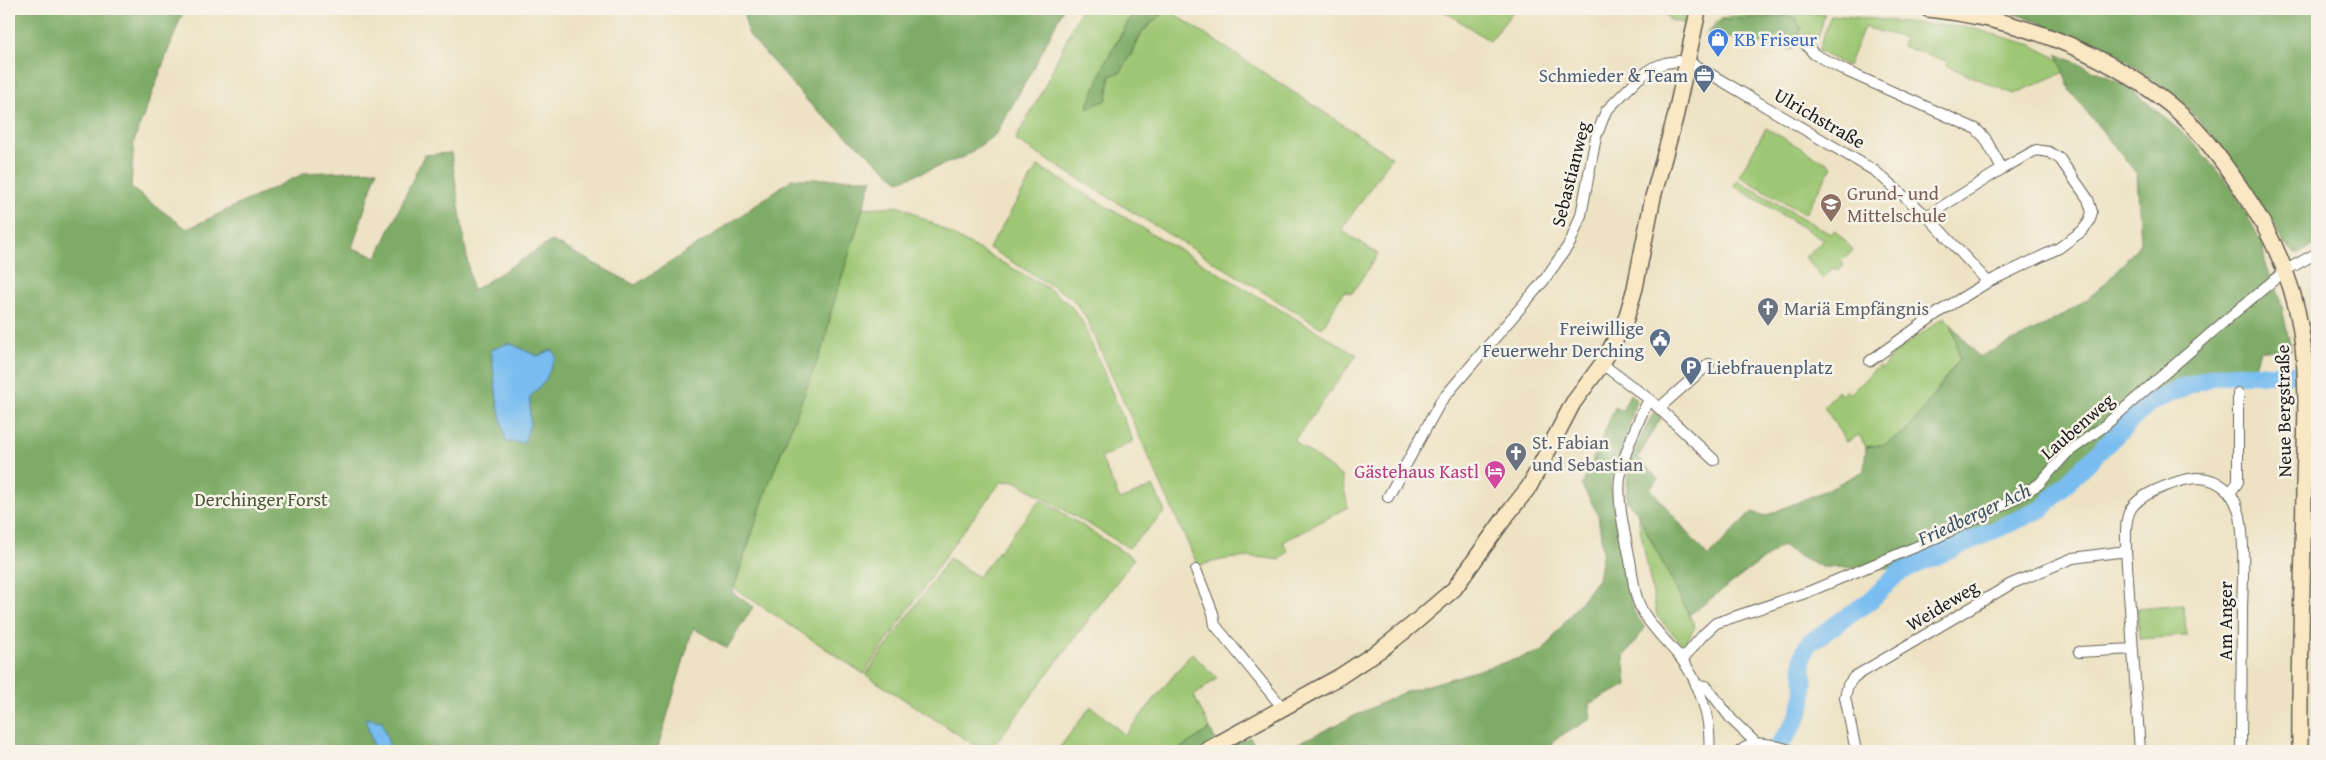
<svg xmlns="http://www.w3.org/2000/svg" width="2326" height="760" font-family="'Gentium Book Plus',serif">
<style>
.green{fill:#9ec774;stroke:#5d7248}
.forest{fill:#7eac66;stroke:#4d6441;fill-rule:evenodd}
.water{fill:#79bdf0;stroke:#4a6c86}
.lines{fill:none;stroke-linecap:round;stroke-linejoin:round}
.river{stroke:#79bdf0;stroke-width:18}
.street-casing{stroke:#656156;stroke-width:12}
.secondary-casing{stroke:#656156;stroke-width:18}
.street{stroke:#fff;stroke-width:10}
.secondary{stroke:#fae7c3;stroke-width:15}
.labels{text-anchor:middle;stroke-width:5;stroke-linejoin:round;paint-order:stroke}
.shop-label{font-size:19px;fill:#366cbe;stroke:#f7f3e8;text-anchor:start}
.service-label{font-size:19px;fill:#4e5e75;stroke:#f7f3e8;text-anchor:end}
.street-label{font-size:19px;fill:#1c1c1c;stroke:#f7f3e8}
.education-label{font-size:19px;fill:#785e54;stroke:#f7f3e8;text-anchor:start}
.worship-label{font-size:19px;fill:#5b616d;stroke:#f7f3e8;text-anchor:start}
.hotel-label{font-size:19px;fill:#b23c85;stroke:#f7f3e8;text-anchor:end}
.park-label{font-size:19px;fill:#4a583b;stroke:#f7f3e8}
.water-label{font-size:20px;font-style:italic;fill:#3d5466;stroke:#f7f3e8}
</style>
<rect width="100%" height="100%" fill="#f7f3e8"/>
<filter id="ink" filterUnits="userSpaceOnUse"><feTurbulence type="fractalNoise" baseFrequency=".02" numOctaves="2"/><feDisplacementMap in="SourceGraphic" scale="10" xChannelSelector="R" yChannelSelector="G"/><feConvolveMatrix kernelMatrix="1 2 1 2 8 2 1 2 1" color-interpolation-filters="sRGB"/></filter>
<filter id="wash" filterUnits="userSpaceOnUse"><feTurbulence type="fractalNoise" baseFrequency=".0096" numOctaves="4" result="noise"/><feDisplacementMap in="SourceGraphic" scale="20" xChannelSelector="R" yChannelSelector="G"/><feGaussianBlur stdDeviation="1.12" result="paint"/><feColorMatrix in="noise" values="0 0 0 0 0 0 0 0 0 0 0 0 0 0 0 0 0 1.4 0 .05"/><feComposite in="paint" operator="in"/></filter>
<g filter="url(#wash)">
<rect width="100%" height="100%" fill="#ede2c3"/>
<!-- green -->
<path class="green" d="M1081,9H1135L1106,61L1088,107L1110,76L1132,54L1143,31L1167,9L1392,157L1341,230L1378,254L1352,293L1344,291L1322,328L1015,140L1041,94Z
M1441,9H1515L1490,41Z
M1661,9H1681L1686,24L1670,20Z
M1796,13L1825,14L1817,40L1813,34L1798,35L1801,29L1786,16L1722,20L1706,35L1718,20L1728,16Z
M1831,15L1971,28L2032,45L2061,61L2064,72L2014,94L1947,66V61L1902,46L1904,38L1864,27L1848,66L1818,51Z
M1766,128L1832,166L1805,214L1739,176Z
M1038,166L1357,355L1294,441L1341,476L1348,507L1283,542L1288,552L1280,560C1252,555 1225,557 1198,566L1085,316L1072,298L989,248Z
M1737,180L1830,234L1835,230L1853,250L1841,260L1844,266L1838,271L1833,268L1823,278L1805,257L1824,240L1734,186Z
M901,206L1048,288L1070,305L1081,319L1133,441L1101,458L1120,500L1153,486L1165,512L1129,548L1015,481L1001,482L957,539L864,674L734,588L769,483L825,341L831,312L863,208Z
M1944,317L1952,325L1960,358L1908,430L1886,444L1866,447L1859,435L1846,442L1824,406L1838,391L1841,395L1846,390L1850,394L1878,366L1882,369L1893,354Z
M1041,499L1134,559L990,751H984L866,675L949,558L978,577Z
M1637,512L1695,627L1684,646L1657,616Z
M2184,605L2186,636L2139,639L2137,609Z
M1192,653L1217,678L1194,696L1210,729L1176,751H1155L1152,747L1146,751H1057L1091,706L1125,735Z"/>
<!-- forest -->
<path class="forest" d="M9,9H184L134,141L131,188L187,229L305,173L377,170L352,248L377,257L424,155L451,153L472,291L552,241L635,285L722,229L792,179H872L831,312L825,341L769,483L732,592L753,607L727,648L693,628L657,751H9ZM509,343L537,356L552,350L545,381L530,397Z
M742,9H1063L1040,56L996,134L964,157L899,181L811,105L749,35Z
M1136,9H1167L1143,31L1121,72L1110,76L1107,100L1087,108L1106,61Z
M1993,9H2317V244L2297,254L2285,245L2267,214L2226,152L2180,99L2116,53L2033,20L2003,10Z
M1786,16L1796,18L1801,29L1792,50L1710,34L1722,20Z
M2057,54L2126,85L2192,141L2233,190L2262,243L2266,267L2280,298L2291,350H2260L2254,370L2226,369L2207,373L2144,402L2039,506L1908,568L1822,567L1781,546L1689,615L1637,512L1627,502C1625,466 1637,443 1654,412L1661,418L1638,457L1658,479L1650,488L1708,557L1752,512L1765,516L1826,490L1864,471L1866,447L1886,444L1908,430L1960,359L1952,325L1979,357C2015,339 2056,323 2088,298C2108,283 2126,261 2141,242L2137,174L2070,91Z
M1630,394L1637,400L1610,484L1630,598L1634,609L1633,611L1645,628L1624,656L1627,685L1589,704L1591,719L1555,739L1548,751H1282L1402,693L1543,651L1598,579L1603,551L1598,514L1582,486L1615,407L1622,411Z
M1210,729L1215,739L1230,746L1250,737L1254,744L1241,751H1176Z"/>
<!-- water -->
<path class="water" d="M509,343L537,356L552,350L556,356L545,381L530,397V424L524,443L506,442L497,400L491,350Z
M365,718L382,721L391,751H375Z"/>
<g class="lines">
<!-- river -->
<path class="river" d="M1774,751C1785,736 1800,720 1803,700C1807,678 1796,661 1809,643L1871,600L1898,573L2042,509L2070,480L2148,404L2188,385L2213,377L2232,374H2317"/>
</g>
</g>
<g filter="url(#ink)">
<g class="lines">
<!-- street casing -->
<g class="street-casing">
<path id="street" d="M1806,45L1814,54L1846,71L1976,129L1985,138L2002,169
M1870,361L1942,310L1988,282L2059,248L2082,231L2089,222L2092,212L2088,199L2060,159L2049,152L2036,150L2002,169L1927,216
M1602,364L1649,399L1714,460
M1649,399C1637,423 1624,451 1620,478C1617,504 1625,534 1630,560C1633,577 1634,597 1643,612C1652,628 1666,641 1679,656C1699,680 1712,720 1709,751
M1659,408L1709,364
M2230,493L2238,482V393
M1388,497L1441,401L1545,279L1570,243L1581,215L1596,137L1606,111L1638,79L1652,68L1665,63L1679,61L1695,65L1875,171L1927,216L1988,282
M1196,570L1213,613L1215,625L1282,707
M2079,652L2133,649
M1682,660L1703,635L1716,623L1808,592L1925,543L2004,505L2039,484L2067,453L2103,427L2233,314L2286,270L2317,253
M1696,685L1706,686L1732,720L1756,743
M1740,751C1757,737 1774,746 1793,751
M1856,751L1845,697L1848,685L1854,677L2011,584L2073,558L2126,551
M2140,751L2126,551C2126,518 2123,505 2156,490C2182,479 2207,469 2229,492C2235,499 2238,508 2240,516C2245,545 2243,578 2242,607C2242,655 2241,703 2241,751"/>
</g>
<!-- secondary casing -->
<g class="secondary-casing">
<path id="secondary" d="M1928,9C2015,18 2100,49 2169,104C2197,126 2220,157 2240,187C2270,230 2293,279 2301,331C2309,382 2305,436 2304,488C2303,576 2299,664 2300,751
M1205,751L1339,677L1383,648L1412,625L1454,589L1506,516L1529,487L1573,403L1602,364L1625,322L1635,288L1653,197L1675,118L1698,11"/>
</g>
<!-- street -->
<use href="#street" class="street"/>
<!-- secondary -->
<use href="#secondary" class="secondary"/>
</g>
</g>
<!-- icons -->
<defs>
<g id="shop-pin" transform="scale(1.125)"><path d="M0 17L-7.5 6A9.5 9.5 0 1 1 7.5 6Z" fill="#3f7fe0" stroke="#f7f3e8"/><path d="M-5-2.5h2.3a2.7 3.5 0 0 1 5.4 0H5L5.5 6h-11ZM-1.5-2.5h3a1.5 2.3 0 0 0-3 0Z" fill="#fff"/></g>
<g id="office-pin" transform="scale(1.125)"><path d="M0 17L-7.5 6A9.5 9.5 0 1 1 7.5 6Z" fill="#5c6f8a" stroke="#f7f3e8"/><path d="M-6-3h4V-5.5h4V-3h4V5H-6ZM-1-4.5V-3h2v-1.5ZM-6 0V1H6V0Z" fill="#fff"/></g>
<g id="school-pin" transform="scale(1.125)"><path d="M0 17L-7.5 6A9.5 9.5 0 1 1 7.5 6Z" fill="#8d6e63" stroke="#f7f3e8"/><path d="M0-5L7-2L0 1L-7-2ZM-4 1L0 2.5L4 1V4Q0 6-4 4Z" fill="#fff"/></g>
<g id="church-pin" transform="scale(1.125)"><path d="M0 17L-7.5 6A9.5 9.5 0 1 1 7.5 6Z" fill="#6b7280" stroke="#f7f3e8"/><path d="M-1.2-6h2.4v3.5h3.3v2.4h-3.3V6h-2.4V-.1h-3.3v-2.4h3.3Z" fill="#fff"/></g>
<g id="civic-pin" transform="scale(1.125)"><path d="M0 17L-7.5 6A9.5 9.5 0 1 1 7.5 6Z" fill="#5c6f8a" stroke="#f7f3e8"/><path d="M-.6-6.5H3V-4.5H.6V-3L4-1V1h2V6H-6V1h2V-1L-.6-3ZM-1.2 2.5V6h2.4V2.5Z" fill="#fff"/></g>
<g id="parking-pin" transform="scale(1.125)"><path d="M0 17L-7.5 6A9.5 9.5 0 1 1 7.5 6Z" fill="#5c6f8a" stroke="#f7f3e8"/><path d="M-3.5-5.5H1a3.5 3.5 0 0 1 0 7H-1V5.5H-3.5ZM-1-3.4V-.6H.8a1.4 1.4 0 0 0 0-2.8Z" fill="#fff"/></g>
<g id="hotel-pin" transform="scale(1.125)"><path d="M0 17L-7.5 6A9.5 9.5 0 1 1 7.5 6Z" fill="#d1479c" stroke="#f7f3e8"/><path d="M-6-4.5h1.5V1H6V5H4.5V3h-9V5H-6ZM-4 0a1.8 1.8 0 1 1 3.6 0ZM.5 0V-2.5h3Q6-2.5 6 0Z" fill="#fff"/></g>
</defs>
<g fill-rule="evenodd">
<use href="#shop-pin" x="1718" y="39"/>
<use href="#office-pin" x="1704" y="75"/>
<use href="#school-pin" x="1831" y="204"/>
<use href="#church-pin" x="1768" y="308"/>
<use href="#civic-pin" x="1660" y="339"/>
<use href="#parking-pin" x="1691" y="367"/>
<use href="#church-pin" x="1516" y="453"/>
<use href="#hotel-pin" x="1495" y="471"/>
</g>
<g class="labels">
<!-- shop labels -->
<g class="shop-label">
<text x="1734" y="46">KB Friseur</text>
</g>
<!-- service labels -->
<g class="service-label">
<text x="1688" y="82">Schmieder &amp; Team</text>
<text x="1644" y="335">Freiwillige<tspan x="1644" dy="22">Feuerwehr Derching</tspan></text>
<text x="1707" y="374" text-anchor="start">Liebfrauenplatz</text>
</g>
<!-- street labels -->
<g class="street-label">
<text transform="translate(1820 118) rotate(30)" y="7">Ulrichstraße</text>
<text transform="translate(1570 174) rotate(-76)" y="7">Sebastianweg</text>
<text transform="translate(2283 411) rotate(-91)" y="7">Neue Bergstraße</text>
<text transform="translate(2077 426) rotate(-41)" y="7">Laubenweg</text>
<text transform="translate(1942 605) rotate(-31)" y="7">Weideweg</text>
<text transform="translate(2225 621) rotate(-90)" y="7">Am Anger</text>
</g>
<!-- education labels -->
<g class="education-label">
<text x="1847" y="200">Grund- und<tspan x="1847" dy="22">Mittelschule</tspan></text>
</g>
<!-- worship labels -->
<g class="worship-label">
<text x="1784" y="315">Mariä Empfängnis</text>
<text x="1532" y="449">St. Fabian<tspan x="1532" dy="22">und Sebastian</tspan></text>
</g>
<!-- hotel labels -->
<g class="hotel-label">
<text x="1479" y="478">Gästehaus Kastl</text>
</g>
<!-- park labels -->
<g class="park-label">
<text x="261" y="506">Derchinger Forst</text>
</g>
<!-- water labels -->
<g class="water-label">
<text transform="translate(1974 514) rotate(-25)" y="7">Friedberger Ach</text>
</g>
</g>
<!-- margin -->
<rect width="2326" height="760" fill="none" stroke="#f7f3e8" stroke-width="30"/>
</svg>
